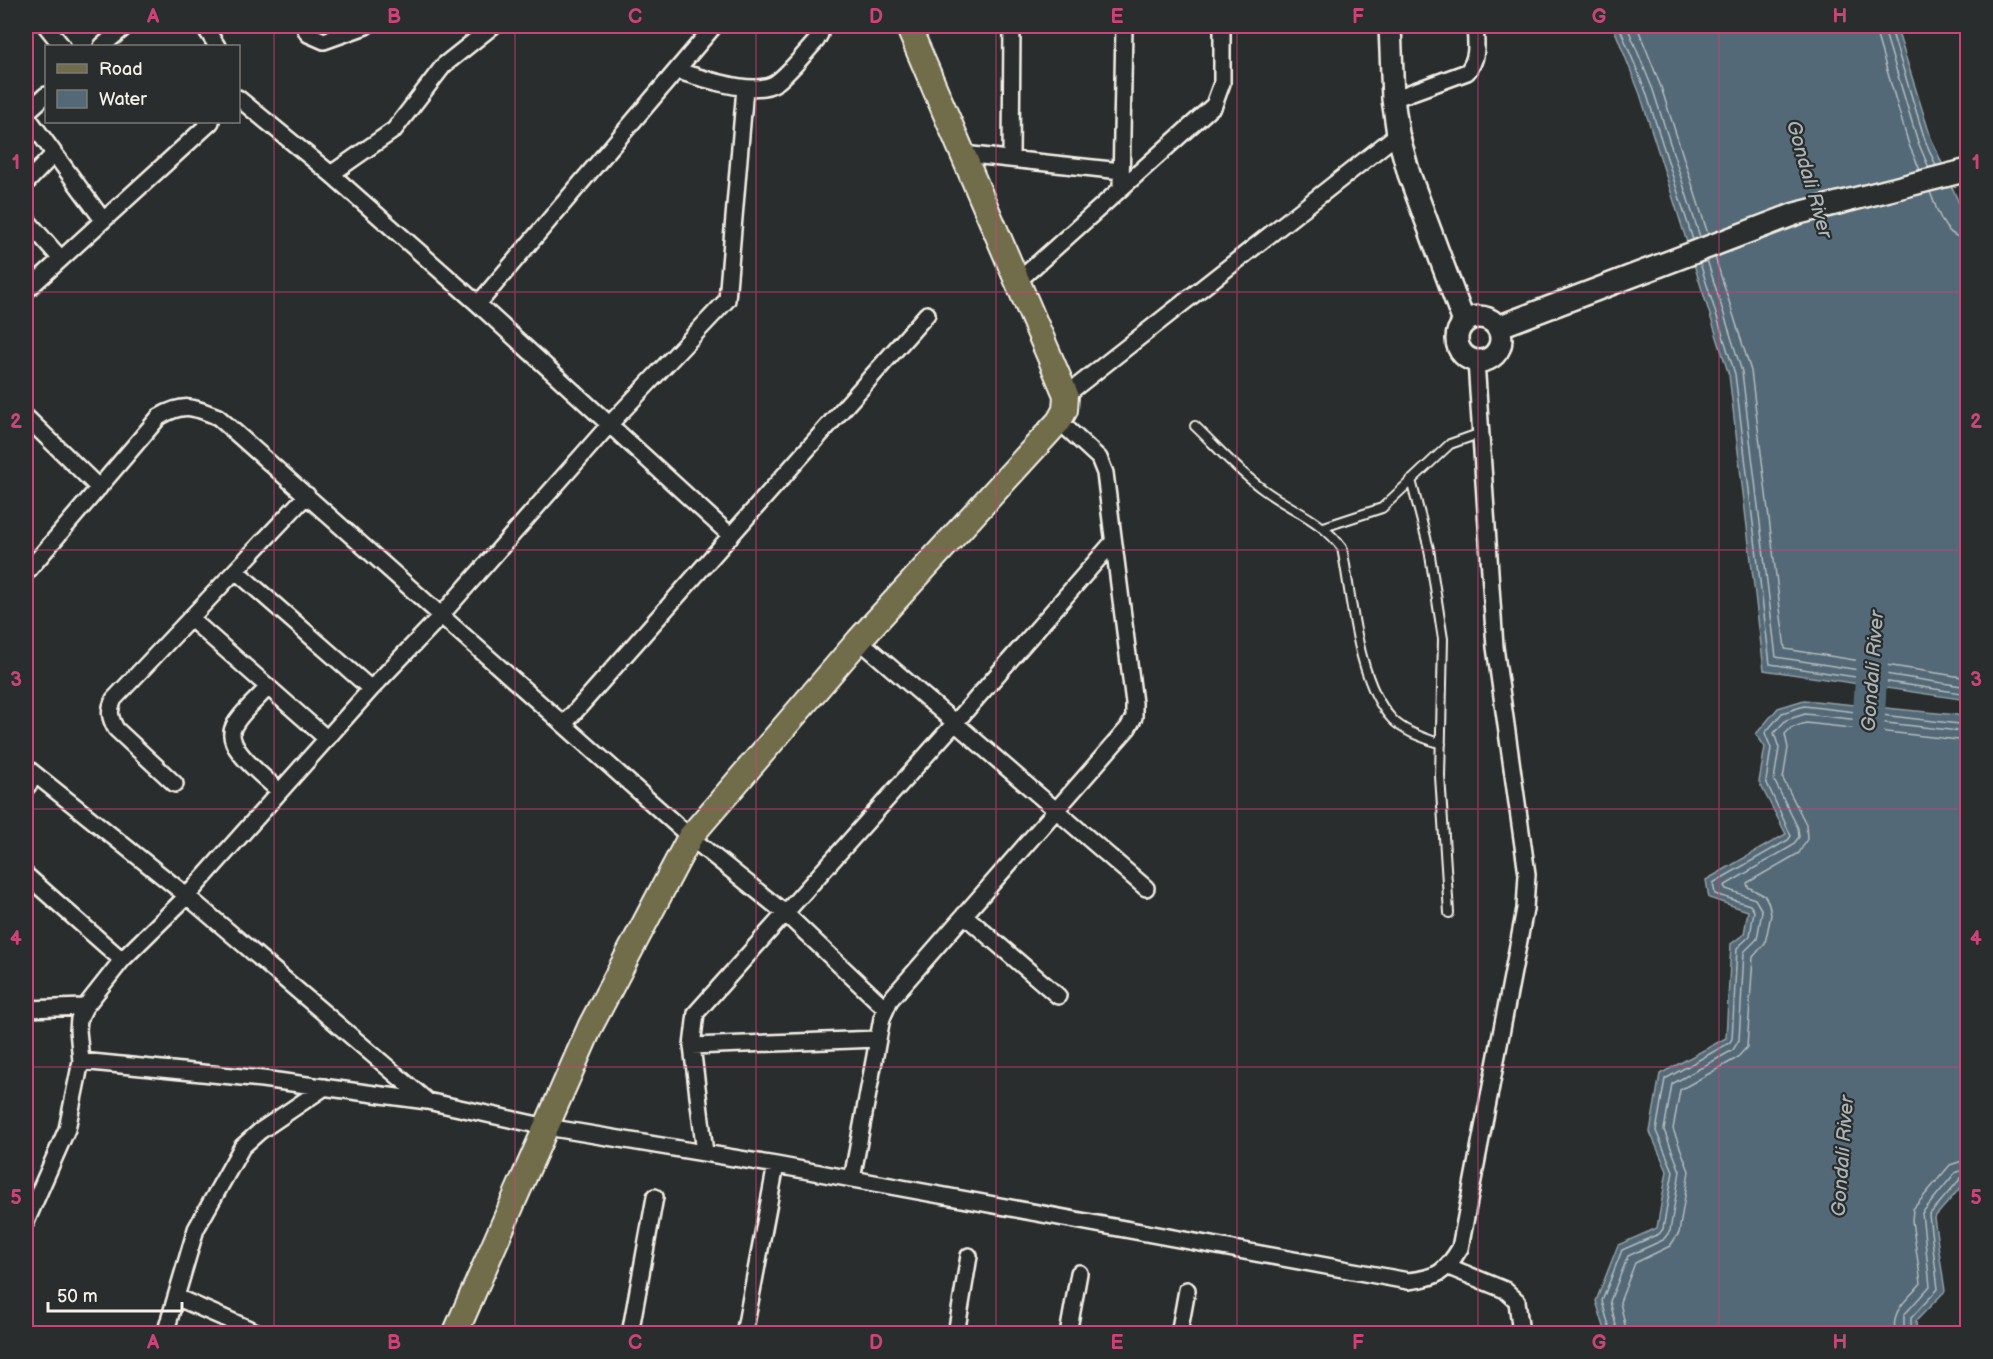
<svg xmlns="http://www.w3.org/2000/svg" width="1993" height="1359" font-family="'Balsamiq Sans',sans-serif">
<style>
.water{fill:#536977;stroke:#939fa4;stroke-width:1.5}
.lines{fill:none;stroke-linecap:round;stroke-linejoin:round}
.shore{stroke:#b4bbbb;stroke-width:1.5}
.river{stroke:#536977;stroke-width:32}
.lane-casing{stroke:#f4f1e8;stroke-width:12}
.street-casing{stroke:#f4f1e8;stroke-width:20}
.secondary-casing{stroke:#f4f1e8;stroke-width:26}
.primary-casing{stroke:#f4f1e8;stroke-width:28}
.lane{stroke:#2a2d2e;stroke-width:8}
.street{stroke:#2a2d2e;stroke-width:15}
.secondary{stroke:#2a2d2e;stroke-width:21}
.primary{stroke:#716d4b;stroke-width:24}
.grid{fill:none;stroke:#cc4377;stroke-width:1.5;stroke-opacity:0.55}
.labels{text-anchor:middle;stroke-width:4.5;stroke-linejoin:round;paint-order:stroke}
.water-label{font-size:20px;font-style:italic;fill:#acb4b5;stroke:#2a2d2e}
.neatline{fill:none;stroke:#cc4377;stroke-width:2}
.grid-label{font-size:20px;text-anchor:middle;font-weight:bold;fill:#cc4377}
</style>
<rect width="100%" height="100%" fill="#2a2d2e"/>
<filter id="ink" filterUnits="userSpaceOnUse"><feTurbulence type="fractalNoise" baseFrequency=".0167" numOctaves="2"/><feDisplacementMap in="SourceGraphic" scale="12" xChannelSelector="R" yChannelSelector="G"/><feConvolveMatrix kernelMatrix="1 2 1 2 8 2 1 2 1" color-interpolation-filters="sRGB"/></filter>
<g filter="url(#ink)">
<!-- water -->
<path class="water" d="M1613,26H1896L1931,138L1967,222V700L1764,670L1729,375L1640,94Z
M1804,700L1957,715L1967,720L1968,1179L1934,1218L1945,1291L1916,1321L1917,1333H1606L1596,1301L1618,1245L1657,1228L1667,1171L1650,1132L1660,1074L1726,1038L1731,944L1744,934L1748,911L1709,898L1706,880L1786,834L1759,782L1765,747L1756,734L1778,708Z"/>
<g class="lines">
<!-- shore -->
<path class="shore" d="M1619,26L1646,92L1693,240
M1627,26L1653,90L1700,237
M1637,26L1661,87L1708,234
M1874,26L1909,145L1920,170
M1883,26L1918,142L1929,168
M1890,26L1925,140L1936,166
M1930,192C1938,211 1943,238 1968,239
M1715,257L1751,371L1785,649L1968,678
M1707,260L1742,372L1776,657L1968,687
M1700,263L1735,374L1770,664L1968,694
M1611,1334L1602,1301L1622,1250L1659,1234L1663,1229L1673,1171L1656,1131L1665,1079L1729,1043L1732,1039L1737,948L1750,936L1754,911L1750,905L1715,894L1713,883L1788,840L1791,836L1766,781L1771,748L1765,733L1782,713L1804,706L1968,725
M1618,1334L1610,1301L1628,1256L1663,1240L1670,1231L1680,1171L1664,1130L1672,1084L1733,1050L1739,1040L1744,952L1757,939L1762,911L1755,899L1726,889L1724,886L1792,846L1799,837L1798,828L1774,780L1779,748L1774,733L1786,720L1805,714L1968,732
M1627,1334L1620,1302L1635,1263L1670,1246L1679,1233L1689,1171L1673,1129L1680,1090L1737,1058L1747,1047L1753,957L1765,943L1771,915L1769,904L1765,896L1748,887L1747,883L1799,853L1807,839L1806,824L1783,779L1788,748L1785,734L1791,728L1806,723L1968,741
M1895,1334C1891,1308 1907,1301 1921,1283L1912,1221L1913,1209L1950,1165L1968,1159
M1904,1334V1315L1930,1286L1922,1213L1955,1173L1968,1168
M1911,1334V1318L1938,1289L1929,1215L1961,1178L1968,1176"/>
<!-- river -->
<path class="river" d="M1867,749L1873,643"/>
<!-- lane casing -->
<g class="lane-casing">
<path id="lane" d="M1195,426C1217,447 1239,472 1264,490C1291,510 1322,520 1342,548C1352,598 1357,682 1392,719C1404,732 1425,738 1441,744
M1411,480L1429,549L1443,639L1440,776L1449,913
M1324,527L1382,508L1450,444L1481,433"/>
</g>
<!-- street casing -->
<g class="street-casing">
<path id="street" d="M46,26L62,46
M204,26L217,46
M304,26L308,34L324,41L366,26
M102,46L126,26
M677,71C701,77 755,98 777,82C791,71 804,54 816,41L820,34L819,26
M238,98L331,174L478,304L731,536
M1393,99L1467,72C1479,59 1476,42 1475,26
M26,113L46,95
M26,115L103,220
M963,154L1121,171
M1011,159L1012,26
M331,174L394,130L444,65L493,26
M26,183L54,154
M1121,188L1124,26
M26,219L61,259
M1017,282L1214,105L1222,83V26
M26,291L211,122
M478,304L714,26
M1066,395L1398,134
M26,417L99,488
M236,571L371,689
M26,573L159,417C183,403 192,406 218,417L690,837L786,914L885,1008
M191,619L326,738
M859,640L1146,888
M268,687C258,699 241,712 234,726C222,747 265,777 279,791
M565,723L927,314
M26,767L187,896L427,1101
M175,784L116,729C110,718 108,711 114,699L307,495
M26,788L36,775
M26,875L122,960
M964,915L1058,996
M26,1009L85,1007
M692,1046L878,1039
M81,1061L262,1079L427,1101L547,1127L776,1165L1408,1281C1437,1278 1445,1273 1460,1248L1525,909L1527,874L1495,647L1476,361
M705,1153L692,1046L696,1013L955,723L1113,542
M852,1179L882,1018L890,1000L1128,728L1134,717V703L1105,473L1099,458L1059,421
M26,1222L67,1129L81,1061L78,1030L79,1019L85,1007L122,960L187,896L371,689L436,621L609,425L727,300L745,88
M1449,1267L1505,1290L1517,1301L1521,1334
M176,1297L261,1334
M165,1334L196,1229L242,1147L260,1131L325,1087
M630,1334L655,1197
M744,1334L776,1165
M956,1334L969,1256
M1068,1334L1079,1273
M1179,1334L1187,1290"/>
</g>
<!-- secondary casing -->
<g class="secondary-casing">
<path id="secondary" d="M1390,26L1393,99L1398,134L1409,174L1464,322
M1457 339a22 22 0 1 1 44 0a22 22 0 1 1-44 0Z
M1498,327L1795,214L1968,170"/>
</g>
<!-- primary casing -->
<g class="primary-casing">
<path id="primary" d="M455,1334L591,1025L690,837L859,640L1059,421L1065,410L1066,395L908,26"/>
</g>
<!-- lane -->
<use href="#lane" class="lane"/>
<!-- street -->
<use href="#street" class="street"/>
<!-- secondary -->
<use href="#secondary" class="secondary"/>
<!-- primary -->
<use href="#primary" class="primary"/>
</g>
</g>
<!-- grid -->
<path class="grid" d="M274,26V1334M515,26V1334M756,26V1334M996,26V1334M1237,26V1334M1478,26V1334M1719,26V1334M26,292H1968M26,550H1968M26,809H1968M26,1067H1968"/>
<g class="labels">
<!-- water labels -->
<g class="water-label">
<text transform="translate(1810 179) rotate(74)" y="7">Gondali River</text>
<text transform="translate(1872 671) rotate(-86)" y="7">Gondali River</text>
<text transform="translate(1842 1156) rotate(-86)" y="7">Gondali River</text>
</g>
</g>
<!-- margin -->
<rect width="1993" height="1359" fill="none" stroke="#2a2d2e" stroke-width="66"/>
<!-- legend -->
<rect x="45" y="45" width="195" height="78" fill="#2a2d2e" stroke="#7b7b78" stroke-width="1.5"/>
<rect x="57" y="64" width="30" height="9" fill="#716d4b" stroke="#7b7b78" stroke-width="1.5"/>
<text x="99" y="75" font-size="18" fill="#f4f1e8">Road</text>
<rect x="57" y="90" width="30" height="18" fill="#536977" stroke="#7b7b78" stroke-width="1.5"/>
<text x="99" y="105" font-size="18" fill="#f4f1e8">Water</text>
<!-- scale -->
<path d="M48 1302v9h134v-9" fill="none" stroke="#f4f1e8" stroke-width="3"/>
<text x="57" y="1302" font-size="18" fill="#f4f1e8" stroke="#2a2d2e" stroke-width="4.5" paint-order="stroke">50 m</text>
<rect x="33" y="33" width="1927" height="1293" class="neatline"/>
<g class="grid-label">
<text x="153" y="23">A</text>
<text x="394" y="23">B</text>
<text x="635" y="23">C</text>
<text x="876" y="23">D</text>
<text x="1117" y="23">E</text>
<text x="1358" y="23">F</text>
<text x="1599" y="23">G</text>
<text x="1840" y="23">H</text>
<text x="16" y="169">1</text>
<text x="1976" y="169">1</text>
<text x="16" y="428">2</text>
<text x="1976" y="428">2</text>
<text x="16" y="686">3</text>
<text x="1976" y="686">3</text>
<text x="16" y="945">4</text>
<text x="1976" y="945">4</text>
<text x="16" y="1204">5</text>
<text x="1976" y="1204">5</text>
<text x="153" y="1349">A</text>
<text x="394" y="1349">B</text>
<text x="635" y="1349">C</text>
<text x="876" y="1349">D</text>
<text x="1117" y="1349">E</text>
<text x="1358" y="1349">F</text>
<text x="1599" y="1349">G</text>
<text x="1840" y="1349">H</text>
</g>
</svg>
